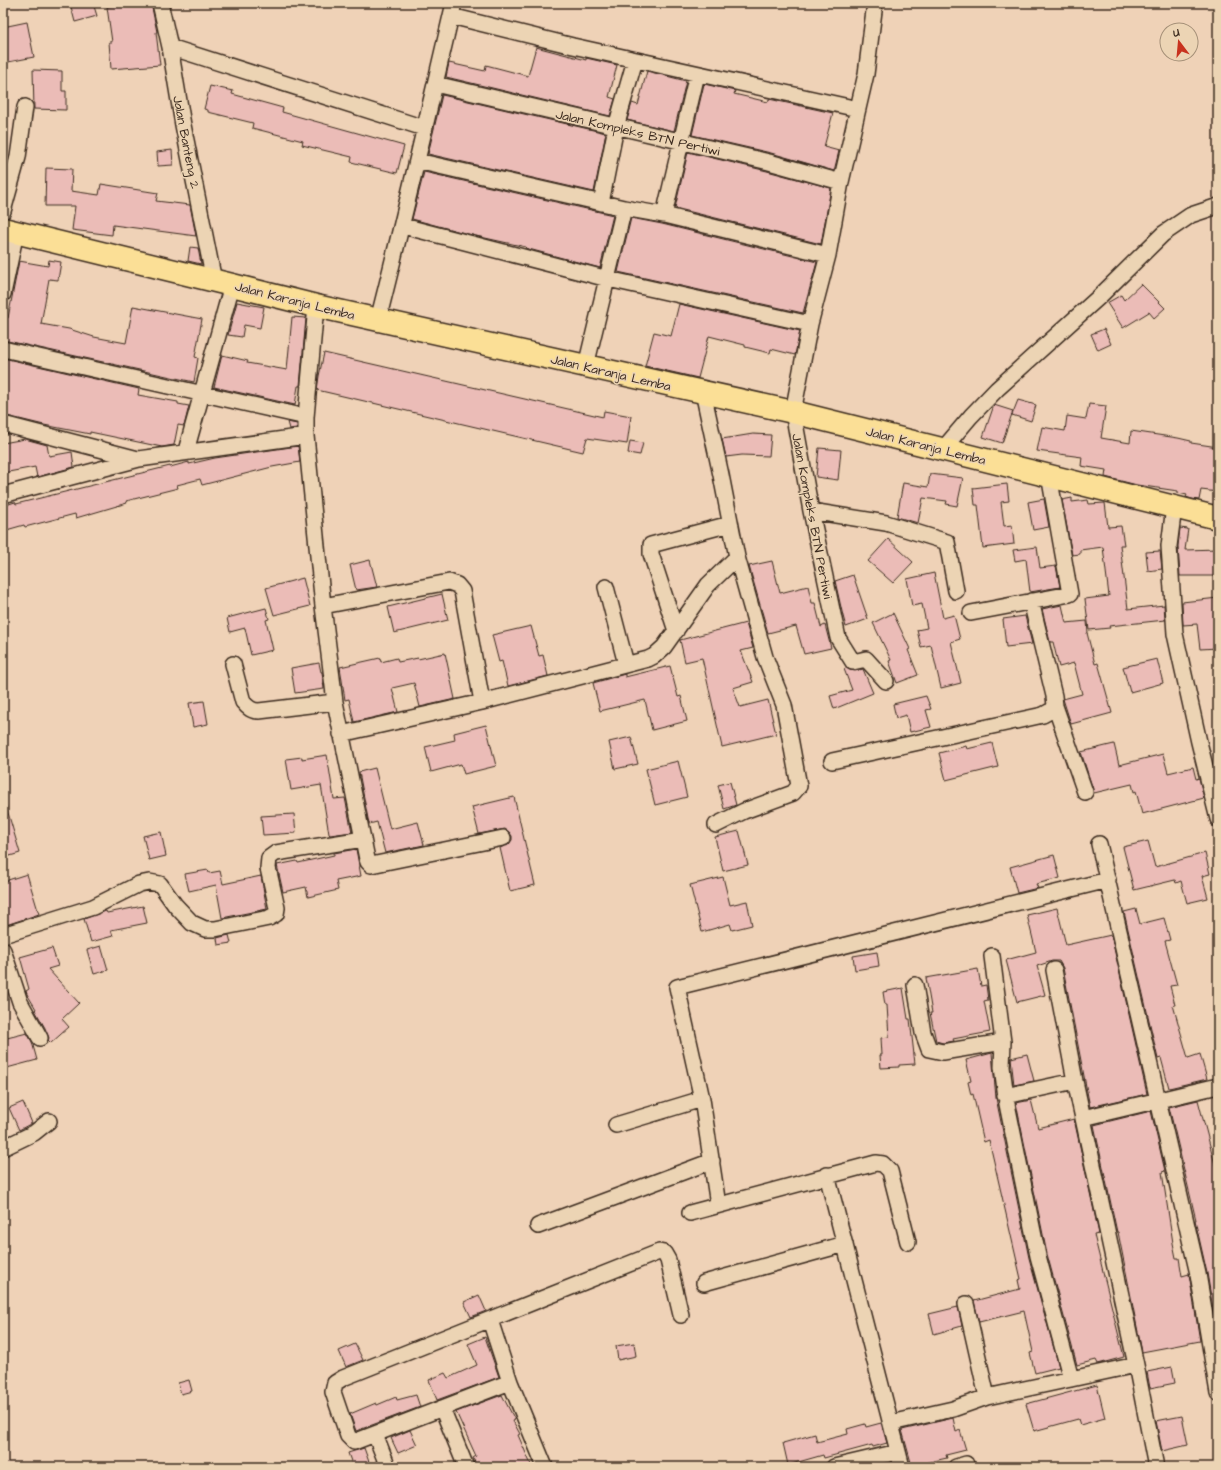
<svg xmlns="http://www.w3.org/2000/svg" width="1221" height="1470" font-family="'Architects Daughter',sans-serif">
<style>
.building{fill:#ebbcb7;stroke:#3b2a1e}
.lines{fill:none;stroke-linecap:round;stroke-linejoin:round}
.minor-casing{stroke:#3b2a1e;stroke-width:18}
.primary-casing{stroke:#3b2a1e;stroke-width:25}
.minor{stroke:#ecd4b4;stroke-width:15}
.primary{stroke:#fbdf96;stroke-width:22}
.labels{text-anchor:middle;stroke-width:3;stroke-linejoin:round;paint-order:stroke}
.street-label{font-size:13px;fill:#3b2a1e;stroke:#ecd4b4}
</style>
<rect width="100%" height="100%" fill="#efd2b7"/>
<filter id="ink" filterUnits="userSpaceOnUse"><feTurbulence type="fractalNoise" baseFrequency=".025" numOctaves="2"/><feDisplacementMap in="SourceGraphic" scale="8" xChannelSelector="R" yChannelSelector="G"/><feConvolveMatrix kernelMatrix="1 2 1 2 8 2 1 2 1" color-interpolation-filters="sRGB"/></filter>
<g filter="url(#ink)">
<!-- building -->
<path class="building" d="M70,3H93L97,16L75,22Z
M138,3H151L157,32H156L160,65L111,69L109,42H112L107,7Z
M27,22L34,57L3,63V27Z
M536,47L586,60V58L617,65L609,97L615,99L610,116L446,77L449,63L485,71L486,65L528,76Z
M33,70L62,71V91H66V110L34,109Z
M647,71L686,81L674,131L627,120L632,103L638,105Z
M704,84L735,91L734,94L768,102L769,99L833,113L824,147L839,151L834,171L771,153L692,135Z
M210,86L233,91L232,94L283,108L282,112L404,146L397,173L351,162L352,157L302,145L303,141L252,128L253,123L208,112V110L204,109Z
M442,95L606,133L594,192L428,154Z
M172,150L173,165L158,166L157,152Z
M688,152L767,171L831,188L821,244L675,208Z
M46,168L72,169L71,191L99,195L101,184L158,193L156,201L190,205L196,236L113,225L112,235L72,230L75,206H45Z
M424,172L613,215L600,268L525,248L526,247L476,236L412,219Z
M631,218L662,224L817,262L803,313L618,272Z
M190,247L198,248L201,264L188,261Z
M49,260L61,262L58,280L49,279L41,324L69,329L94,337L126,343L133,306L202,319L195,357L198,358L194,382L3,340L6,317L8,318L19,261L48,266Z
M1141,284L1165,308L1154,318L1149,312L1123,328L1107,303L1121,295L1124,300Z
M237,302L264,307L260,328L244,325L242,337L228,335Z
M679,304L800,331L795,355L771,349L770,353L745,347V345L709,336L698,378L645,366L654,332L671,336Z
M292,317L306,318L300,386H298L295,405L214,387L222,355L248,361L247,363L287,370Z
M1104,329L1111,344L1098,350L1091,334Z
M324,353L603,417L604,411L631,416L627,444L587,438L583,452L317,390L319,376Z
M3,358L139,389L138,395L178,402V404L189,406L184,426L178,425L174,445L162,447L90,432V434L44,425L3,415Z
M1018,400L1036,405L1031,421L1012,415Z
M1089,404L1106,406L1101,438L1130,443L1131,431L1178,438L1191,441V443L1218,447V492L1201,490L1199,500L1192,499L1186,497L1187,495L1178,493V491L1137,485L1105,477L1106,470L1081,466L1082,457L1037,451L1042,427L1065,431L1067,416L1086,419Z
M994,405L1013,411L1002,443L983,437Z
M287,422L297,424V428L289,429Z
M753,434L771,435L769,456L742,455L726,457L722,439Z
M25,439L47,445L49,456L72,452L74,467L37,477L35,467L3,473V443Z
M630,441L643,443L640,455L628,453Z
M298,446L300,462L272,467L202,485L200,479L177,485L178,488L126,501L127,503L76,518L75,514L25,527L24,525L3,531V506L15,502L16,504L170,466V467L189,462V464L215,458Z
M819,448L841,450L838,480L816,477Z
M930,474L963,478L957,506L946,504L947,501L923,498L918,523L897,517L903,483L928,487Z
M1007,484L1009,501L1001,502L1004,526L1012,525L1014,544L983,548L978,505H975L973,488Z
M1072,498V502L1088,500L1089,504L1105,503L1108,527L1121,526L1124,545H1120L1128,609L1164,605L1165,620L1109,626L1110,628L1089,630L1085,599L1109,596L1103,547L1080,550V554L1072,555L1062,500Z
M1044,499L1049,527L1033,530L1028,502Z
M1180,528L1188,529L1185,550L1218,549V576H1180L1178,546Z
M888,539L913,562L893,583L868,561Z
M1037,547L1040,568L1056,566L1060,587L1030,592L1026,559L1015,561L1013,550Z
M1160,551L1162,569L1148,571L1146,552Z
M370,560L377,587L356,590L350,565Z
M772,561L780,593L808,586L812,603H815L821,627L825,625L831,648L804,654L796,626L768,633L749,566Z
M934,573L943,618L954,615L960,639L951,642L961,683L941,688L931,645L921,647L917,630L927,628L922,604L912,606L907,579Z
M853,575L868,619L846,627L843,616L835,581Z
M303,578L310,606L274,615L266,588Z
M442,594L448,620L394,633L388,607Z
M1218,598V648L1200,649L1197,624L1183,625L1182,602Z
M1062,605L1066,623L1087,621L1088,633H1087L1095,664L1098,663L1112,713L1071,724L1063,699L1082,694L1074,663L1059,667L1053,642H1050L1042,609Z
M266,608L269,619L266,620L273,650L251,655L245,628L230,632L227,618Z
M893,613L910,649L908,650L918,675L897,683L889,661L891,660L873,623Z
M1025,616L1032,644L1006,647L1003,619Z
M746,623L753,648L741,651L753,682L733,688L740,707L768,700L776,734L722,747L702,658L685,662L680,640Z
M531,626L539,656L543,655L548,676L508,686L502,661L499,662L492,635Z
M445,653L455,699L420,707L414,683L392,688L398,712L354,722L349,699L345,700L340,667L380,658L381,662L397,658L398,662L418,658V659Z
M1157,659L1163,683L1130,692L1123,667Z
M319,663L321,672H322L324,689L295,693L291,668Z
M670,666L678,697L681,696L687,721L652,730L645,700L600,711L593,683L625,674V677Z
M846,668L850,670L855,671L863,669L873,693L834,709L830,696L852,690L844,669Z
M926,696L931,709L926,710L931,727L910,732L906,715L896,718L893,704Z
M204,701L208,724L193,727L189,703Z
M486,725L496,766L464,774L461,764L431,772L425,747L455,740L454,733Z
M631,737L638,764L615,769L609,742Z
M992,743L998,767L946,780L939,753L966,746L967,749Z
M1114,744L1119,765L1163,754L1168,773L1193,767L1196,779L1199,778L1204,798L1142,814L1136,791L1134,792L1132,784L1094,793L1081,752Z
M327,755L334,799L345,798L352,832L330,835L329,834L321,785L291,790L286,759L302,757V759Z
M678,761L687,797L655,805L646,769Z
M375,768L390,829L418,822L424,845L385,853L377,822L369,824L359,772Z
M730,782L736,805L724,809L718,785Z
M514,797L535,885L510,891L500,848L509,844L512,840V836L509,832L505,829L479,834L472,807Z
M6,806L20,853L3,858V807Z
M294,814L296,833L263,835L261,816Z
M739,831L748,865L723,871L715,837Z
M161,832L166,856L149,860L143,836Z
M1148,841L1155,867L1205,853L1210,874L1202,876L1208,898L1187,903L1181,881L1176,883L1175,880L1134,890L1123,847Z
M356,849L361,876L336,881L338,890L308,897L306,887L283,892L277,865L297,861L298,863L334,855V853Z
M1054,855L1060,878L1036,884L1038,888L1017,893L1010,867Z
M208,870L209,873L220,871L223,884L261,876L267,909L222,918L216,885L189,891L185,874Z
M27,874L39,914L3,926V883L8,881V880Z
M723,877L730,905L747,901L752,925L732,930L730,924L702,932L690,885Z
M143,906L147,923L111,930L113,936L91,942L84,919L106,911L107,913Z
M1057,908L1066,945L1111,935L1147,1094L1090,1107L1063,968L1059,961H1052L1037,966L1045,995L1017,1002L1006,960L1036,952L1027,915Z
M1136,909L1140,924L1164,918L1170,940L1165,941L1177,985L1170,986L1175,1005H1173L1188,1058L1200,1054L1207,1079L1169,1088L1161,1058L1158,1059L1124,912Z
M229,935L231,943L218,945L217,938Z
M101,946L108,970L94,974L87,950Z
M52,948L58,966L48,969L79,1003L62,1019L69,1027L51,1043L48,1040L49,1038L45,1028L35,1010L36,1009L27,994L26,991L29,989L20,957Z
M877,952L879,966L855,970L853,956Z
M978,969L981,986L986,985L988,1000L984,1001L990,1032L953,1039L954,1041L943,1043L936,1041L930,1013H932L926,978Z
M903,988L908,1019H910L915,1064L899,1065V1067L881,1068L880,1055H882L881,1038L889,1037L887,1005H885L883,992Z
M27,1033L32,1042L37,1060L3,1069V1039Z
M992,1053L996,1098L1029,1258L1059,1367L1035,1373L1030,1353L1033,1352L1024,1311L979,1322L974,1301L1020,1289L1018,1280L1021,1279L989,1140L984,1142L973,1094L971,1095L968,1082L971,1081L966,1060Z
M1027,1054L1034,1081L1014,1085L1011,1058Z
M1031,1100L1038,1128L1074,1119L1099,1234L1094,1235L1124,1357L1098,1364L1096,1360L1077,1365L1047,1254L1016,1103Z
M1198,1100L1218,1176V1338L1207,1273L1195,1220H1196L1169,1107Z
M23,1102L32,1123L19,1130L9,1108Z
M1151,1111L1165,1171L1162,1172L1173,1243L1176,1258H1179L1182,1276L1189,1274L1200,1341L1142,1352L1118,1232H1117L1094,1125Z
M479,1295L486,1311L471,1317L464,1302Z
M958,1307L962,1326L934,1334L929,1314Z
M485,1337L499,1377L437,1400L429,1380L445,1373L448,1378L477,1365L468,1344Z
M634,1343L636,1356L618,1360L616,1346Z
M355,1344L363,1360L346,1367L339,1351Z
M1172,1367L1175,1383L1150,1388L1147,1372Z
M189,1380L192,1391L181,1394L178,1383Z
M1097,1385L1105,1418L1080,1425L1078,1419L1034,1431L1026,1404Z
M416,1395L420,1407L356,1431L350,1414L376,1403L377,1405L396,1397L397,1400Z
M502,1395L515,1420L513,1421L520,1434L518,1435L532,1467H477L473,1458L476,1456L456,1412Z
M1182,1416L1188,1445L1162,1451L1156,1421Z
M953,1418L956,1432L960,1430L966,1450L946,1455L947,1458L912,1466L902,1430Z
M881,1423L887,1443L873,1447L872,1445L824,1458L823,1455L788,1465L783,1443L815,1434L817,1442L848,1434L847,1429L865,1424L866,1427Z
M410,1430L417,1445L398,1453L391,1438Z
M364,1448L369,1462L353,1467L348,1453Z"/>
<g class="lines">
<!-- minor casing -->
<g class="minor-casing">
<path id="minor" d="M160,3L170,47L183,125L214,281
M875,3L866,74L841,182L828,255L810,324L793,412L811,511L838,638L853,662L866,659L886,681
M451,16L573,46L858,109
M170,47L424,128
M435,84L769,162L841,182
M417,161L624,208L664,215L828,255
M601,203L616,127L635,60
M3,211L18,157L25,107
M664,215L697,74
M403,226L608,279L810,324
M3,294L16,232
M378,320C405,215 429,109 454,3
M3,349L306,417
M586,366L624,208
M3,424L138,459
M943,449L971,416L997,389L1099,297L1163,234L1191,215L1218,206
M186,451L232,285
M3,495L139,459L306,436
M1174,507L1169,546L1175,634L1199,742L1218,819
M811,511L886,523L947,542L956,591
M606,587L626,664
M1031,601L1054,696L1055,706L1085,792
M323,606L449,582L457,585L462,591L482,702L341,734
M971,613L1070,594L1049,475
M676,631L651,554V545L730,524
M233,664L243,702C248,708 252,711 259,711L335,702
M482,702L648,659L654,656L664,647L708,585L737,557L721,475L703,392
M832,761L1043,715L1052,710L1055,706
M716,825L744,811L793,793L799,786L784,705L765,657L737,557
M363,839L367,859L368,862L371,865L503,838
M1099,844L1198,1274L1218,1393
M3,935L93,907L139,884L149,882L160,884L175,905L192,923L205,929H215L269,918L276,914L277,908L268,868L269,858L276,853L363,839L335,702L323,606L306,436V417L316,306
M3,950L20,1002L40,1038
M992,956L1003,1042L1002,1067L1007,1104L1038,1256L1071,1379
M1054,970L1075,1081L1136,1365L1156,1467
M915,985L923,1033L929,1049L943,1052L1003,1042
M1005,1096L1075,1081
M1083,1118L1218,1086
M616,1125L702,1099
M3,1148L34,1133L49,1121
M827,1175L902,1467
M718,1205L702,1099L677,987L1108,880
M690,1213L876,1163L883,1164L890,1171L908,1242
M538,1226L712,1161
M704,1283L845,1244
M966,1304L987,1397
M490,1320L510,1382L545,1467
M510,1382L354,1442L348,1436L333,1392L335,1383L343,1378L659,1252L664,1253L668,1260L681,1315
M442,1408L466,1467
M891,1423L953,1409L987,1397L1136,1365
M375,1434L388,1467
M834,1467L898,1452
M956,1467L966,1464"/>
</g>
<!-- primary casing -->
<g class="primary-casing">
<path id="primary" d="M3,229L232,285L316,306L793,412L1218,518"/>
</g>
<!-- minor -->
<use href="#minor" class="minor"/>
<!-- primary -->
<use href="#primary" class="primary"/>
</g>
</g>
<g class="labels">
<!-- street labels -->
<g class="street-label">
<text transform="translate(638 132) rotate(13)" y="5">Jalan Kompleks BTN Pertiwi</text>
<text transform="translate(187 142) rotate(79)" y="5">Jalan Banteng 2</text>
<text transform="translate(295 300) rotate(14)" y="5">Jalan Karanja Lemba</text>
<text transform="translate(611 372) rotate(13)" y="5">Jalan Karanja Lemba</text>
<text transform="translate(926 445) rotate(14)" y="5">Jalan Karanja Lemba</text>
<text transform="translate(813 516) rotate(79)" y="5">Jalan Kompleks BTN Pertiwi</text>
</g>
</g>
<!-- margin -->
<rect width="1221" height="1470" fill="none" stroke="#ecd4b4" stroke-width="16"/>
<rect x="8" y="8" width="1205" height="1454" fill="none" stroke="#3b2a1e" stroke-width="1.5" filter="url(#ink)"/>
<!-- north arrow -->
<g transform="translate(1179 42) rotate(344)"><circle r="19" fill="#ecd4b4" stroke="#a59078"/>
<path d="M0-3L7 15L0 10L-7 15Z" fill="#c8321e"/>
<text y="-6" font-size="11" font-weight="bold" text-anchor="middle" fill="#3b2a1e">U</text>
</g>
</svg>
